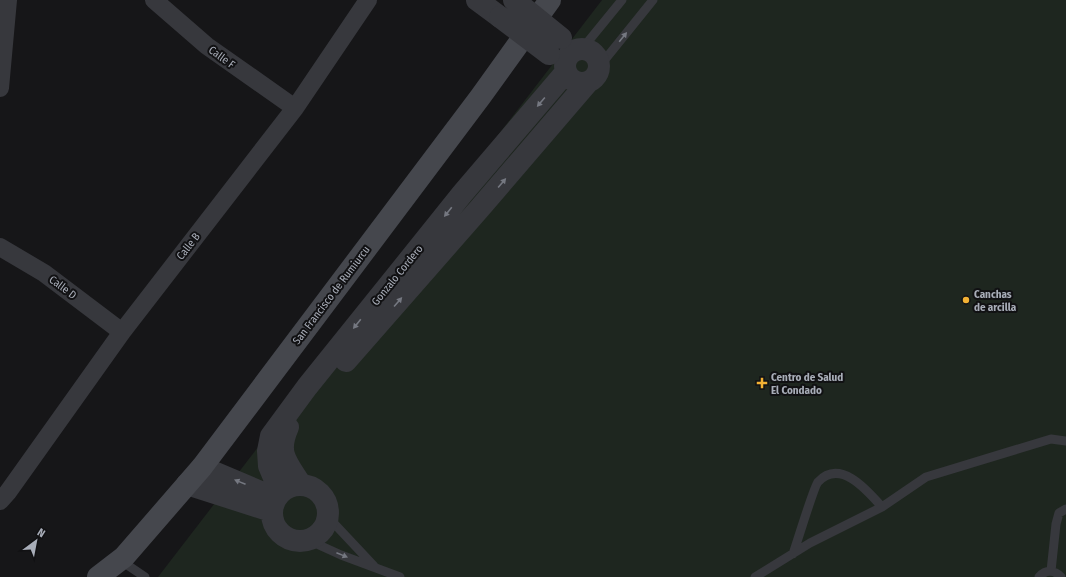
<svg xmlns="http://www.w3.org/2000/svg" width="1066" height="577" font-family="'Fira Sans Condensed',sans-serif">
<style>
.green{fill:#1e261f}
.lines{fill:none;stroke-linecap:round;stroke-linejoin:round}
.service{stroke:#37383d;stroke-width:9}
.minor{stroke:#37383d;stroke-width:18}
.tertiary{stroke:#37383d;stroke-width:22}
.secondary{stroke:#45474d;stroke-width:22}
.tertiary-bridge{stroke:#37383d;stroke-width:22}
.oneway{fill:#757881}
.poi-dot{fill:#f2b134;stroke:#111113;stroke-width:1.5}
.labels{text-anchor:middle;stroke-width:4;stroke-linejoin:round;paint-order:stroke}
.street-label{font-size:11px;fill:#a8adb8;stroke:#111113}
.poi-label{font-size:11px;font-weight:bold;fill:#a8adb8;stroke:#111113;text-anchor:start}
</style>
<rect width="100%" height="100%" fill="#161618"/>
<!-- green -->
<path class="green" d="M602,0H1066V577H158Z"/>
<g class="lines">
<!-- service -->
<path class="service" d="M582,49L622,0
M599,67L653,0
M328,517L374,566
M308,540L341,555L400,577
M793,554C797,543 814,486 818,482C840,458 867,490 882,507
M120,560L145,577
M1051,571L1056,524L1059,513L1066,509
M755,577L810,543L882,507L926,477L1051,439L1066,441
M1039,577C1046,569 1055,570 1061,577"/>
<!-- minor -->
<path class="minor" d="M154,0L207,46L295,108
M0,88L8,0
M0,247L44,273L122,332
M0,501L8,492L122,332L295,108L368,0"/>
<!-- tertiary -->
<path class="tertiary" d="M477,0L500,17
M565 66a17 17 0 1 1 34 0a17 17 0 1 1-34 0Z
M346,361L480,208L588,82
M288,427C276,454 287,462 301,485
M202,467L275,498
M187,484L271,511
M272 513a28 28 0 1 1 56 0a28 28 0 1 1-56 0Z
M280,492L269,466L268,451L271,436L307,387L462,194L566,72"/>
<!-- secondary -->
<path class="secondary" d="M98,577L124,557L202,467L481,96L550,0"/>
<!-- tertiary-bridge -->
<path class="tertiary-bridge" d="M514,0L561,38
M500,17L549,54"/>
</g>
<!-- one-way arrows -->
<defs><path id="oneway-solid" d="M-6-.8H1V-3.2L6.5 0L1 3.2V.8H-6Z"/></defs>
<g class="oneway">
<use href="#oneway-solid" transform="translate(623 37) rotate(-51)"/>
<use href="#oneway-solid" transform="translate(541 102) rotate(130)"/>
<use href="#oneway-solid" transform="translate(502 183) rotate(-50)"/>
<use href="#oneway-solid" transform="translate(448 212) rotate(129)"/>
<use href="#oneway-solid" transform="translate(398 302) rotate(-49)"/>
<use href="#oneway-solid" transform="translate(357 324) rotate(129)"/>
<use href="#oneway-solid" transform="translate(240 482) rotate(-158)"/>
<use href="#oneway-solid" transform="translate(342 555) rotate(22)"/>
</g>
<!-- markers -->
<g class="poi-dot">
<circle cx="966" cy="300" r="4"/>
<path d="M760 377h4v4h4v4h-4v4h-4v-4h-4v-4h4z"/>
</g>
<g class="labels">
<!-- street labels -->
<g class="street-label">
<text transform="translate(222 57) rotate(36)" y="4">Calle F</text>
<text transform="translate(188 246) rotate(-52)" y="4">Calle B</text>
<text transform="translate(397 275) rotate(-51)" y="4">Gonzalo Cordero</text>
<text transform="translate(63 287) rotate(37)" y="4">Calle D</text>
<text transform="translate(331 295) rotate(-53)" y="4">San Francisco de Rumiurcu</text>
</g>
<!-- poi labels -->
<g class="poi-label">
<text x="974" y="298">Canchas<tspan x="974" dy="13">de arcilla</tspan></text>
<text x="771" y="381">Centro de Salud<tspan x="771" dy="13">El Condado</tspan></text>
</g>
</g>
<!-- north arrow -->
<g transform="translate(36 541) rotate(32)" stroke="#111113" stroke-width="3" paint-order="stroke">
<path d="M0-3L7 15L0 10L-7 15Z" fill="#a8adb8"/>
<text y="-6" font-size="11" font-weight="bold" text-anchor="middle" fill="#a8adb8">N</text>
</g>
</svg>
